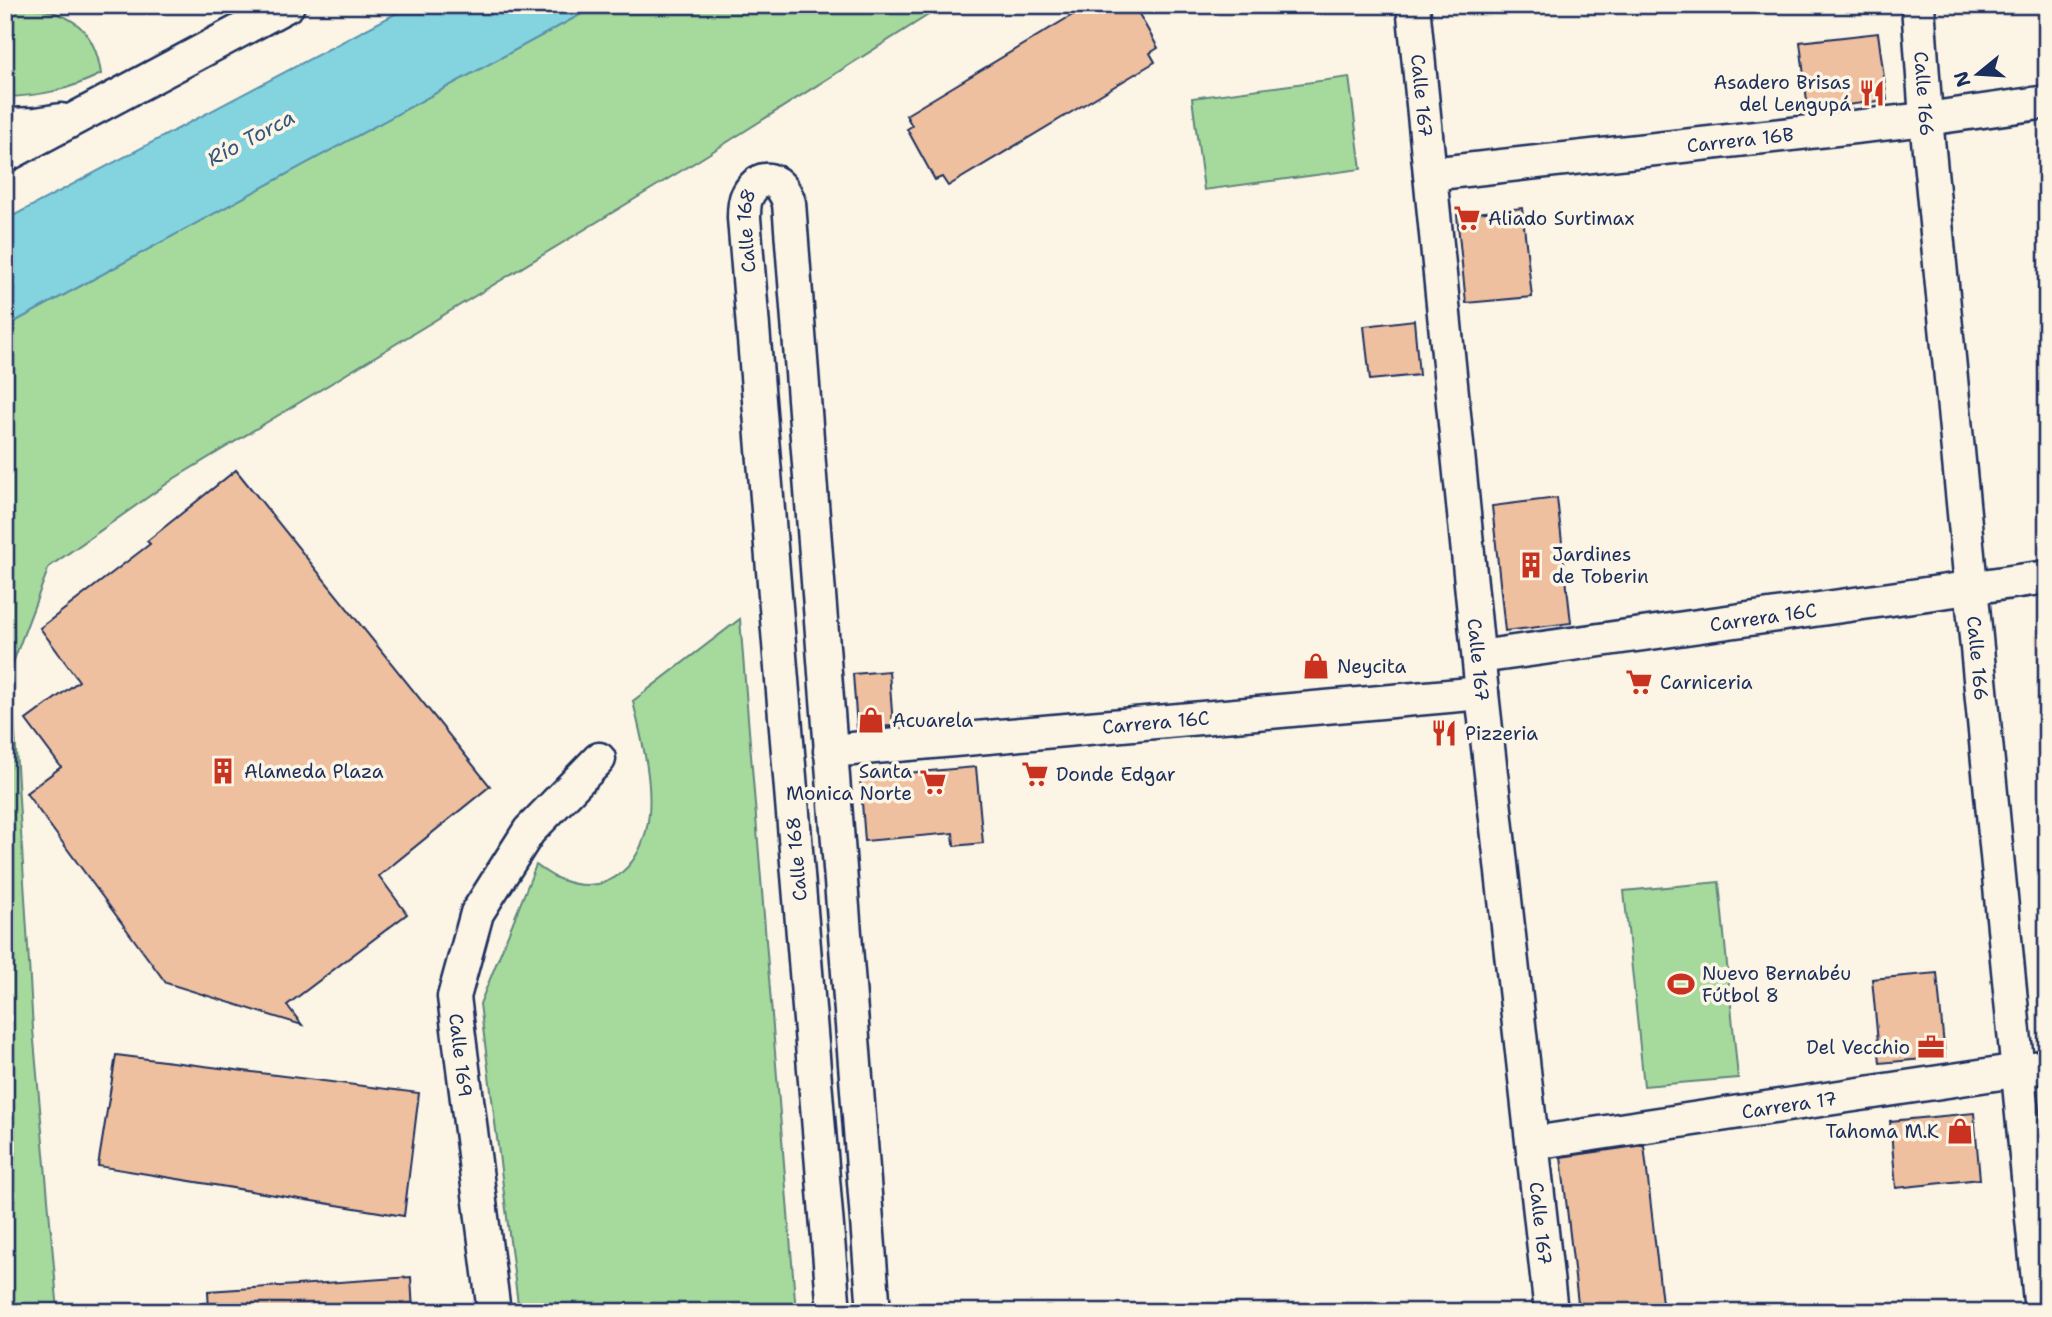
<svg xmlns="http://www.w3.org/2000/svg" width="2052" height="1317" font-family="'Shantell Sans',sans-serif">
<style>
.built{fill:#f8e5d0}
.green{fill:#a6da9d;stroke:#60847e;stroke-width:2}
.water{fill:#84d4e0;stroke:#5a92ac;stroke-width:2}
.building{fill:#efc09f;stroke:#1b2f5e;stroke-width:2}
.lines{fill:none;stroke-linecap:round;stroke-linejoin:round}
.minor-casing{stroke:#1b2f5e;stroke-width:37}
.minor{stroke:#fcf5e5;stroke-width:32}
.labels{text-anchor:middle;stroke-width:7;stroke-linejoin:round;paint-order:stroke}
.poi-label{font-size:19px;fill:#1b2f5e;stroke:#fcf5e5;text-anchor:start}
.street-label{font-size:19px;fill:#1b2f5e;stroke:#fcf5e5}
.water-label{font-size:21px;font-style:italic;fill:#35587e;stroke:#fcf5e5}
</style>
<rect width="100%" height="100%" fill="#fcf5e5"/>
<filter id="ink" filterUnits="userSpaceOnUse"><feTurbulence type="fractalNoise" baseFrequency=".0143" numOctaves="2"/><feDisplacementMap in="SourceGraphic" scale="14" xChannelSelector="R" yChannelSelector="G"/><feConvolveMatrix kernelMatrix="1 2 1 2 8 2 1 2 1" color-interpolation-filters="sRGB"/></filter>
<g filter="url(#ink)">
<!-- built -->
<path class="built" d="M2047,634V721L2034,635Z"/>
<!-- green -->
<path class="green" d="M598,5H944L699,160L175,478L49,567L11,668L33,1029L58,1312H5V327Z
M29,7C73,13 95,30 101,74C69,90 40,96 5,97V13Z
M1349,77L1361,169L1204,190L1192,98Z
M740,619L796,1312H519L480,1004L536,865C543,870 551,876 559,879C611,900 645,862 649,813C652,775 641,737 633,701Z
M1719,882L1738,1078L1644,1086L1624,891Z"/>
<!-- water -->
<path class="water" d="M412,5H598L5,327V220Z"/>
<!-- building -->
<path class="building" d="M1089,5H1134L1158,48L1150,53L1155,62L948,186L942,177L935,180L907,129L912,126L906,115Z
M1878,33L1887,100L1808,110L1800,42Z
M1522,208L1532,297L1466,303L1457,215Z
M1414,320L1419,375L1370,380L1364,326Z
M236,470L490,786L379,876L407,914L287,1005L302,1025L166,983L26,793L61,767L26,720L79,681L40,628L150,544L147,541Z
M1557,498L1571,623L1505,631L1492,506Z
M889,671L893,726L857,728L853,674Z
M976,767L983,843L954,846L953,833L865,841L860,777Z
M1937,973L1945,1057L1880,1063L1872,979Z
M116,1055L419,1093L404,1216L98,1166Z
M1974,1113L1980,1179L1896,1188L1890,1121Z
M1644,1145L1663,1312H1579L1561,1157Z
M411,1277L413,1312H209L208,1291Z"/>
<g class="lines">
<!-- minor casing -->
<g class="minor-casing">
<g id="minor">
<path id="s1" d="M1413,5L1482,693L1551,1312"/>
<path id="s2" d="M1918,5L1926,119L2041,1312"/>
<path d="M5,125L36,124L61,120"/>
<path d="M5,156L288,5"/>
<path id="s3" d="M1430,174L1926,119L2047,102"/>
<path id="s4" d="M1479,657L2047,577"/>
<path id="s5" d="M830,751L1482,693"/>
<path id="s6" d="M1533,1143L2047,1066"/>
<path d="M494,1312L454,997L477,913L529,831L599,759"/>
<path id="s7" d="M834,1312L744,218C744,211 744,202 747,196C761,169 782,179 789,203L874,1312"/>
</g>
</g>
<!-- minor -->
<use href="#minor" class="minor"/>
</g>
</g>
<!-- icons -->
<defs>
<g id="restaurant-bare" transform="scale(2.1)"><path d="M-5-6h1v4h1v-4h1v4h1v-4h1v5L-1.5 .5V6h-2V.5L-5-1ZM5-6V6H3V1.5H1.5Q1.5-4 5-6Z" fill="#c8321e" stroke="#fcf5e5" stroke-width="2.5" paint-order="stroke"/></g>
<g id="supermarket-bare" transform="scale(2.1)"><path d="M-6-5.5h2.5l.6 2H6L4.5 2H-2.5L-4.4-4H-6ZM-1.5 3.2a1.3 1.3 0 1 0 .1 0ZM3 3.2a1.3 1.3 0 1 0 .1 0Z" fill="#c8321e" stroke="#fcf5e5" stroke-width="2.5" paint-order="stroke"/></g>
<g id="building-bare" transform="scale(2.1)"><path d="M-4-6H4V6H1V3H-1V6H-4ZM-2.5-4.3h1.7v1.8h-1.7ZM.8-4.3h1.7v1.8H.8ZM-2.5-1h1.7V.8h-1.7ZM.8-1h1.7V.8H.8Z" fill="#c8321e" stroke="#fcf5e5" stroke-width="2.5" paint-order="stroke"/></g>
<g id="shop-bare" transform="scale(2.1)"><path d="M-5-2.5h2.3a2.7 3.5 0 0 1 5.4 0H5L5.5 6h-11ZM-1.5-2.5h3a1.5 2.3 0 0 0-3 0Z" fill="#c8321e" stroke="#fcf5e5" stroke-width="2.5" paint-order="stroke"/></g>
<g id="stadium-bare" transform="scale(2.1)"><path d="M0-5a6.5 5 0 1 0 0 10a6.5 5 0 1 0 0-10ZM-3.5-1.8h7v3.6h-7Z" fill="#c8321e" stroke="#fcf5e5" stroke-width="2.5" paint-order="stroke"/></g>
<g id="office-bare" transform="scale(2.1)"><path d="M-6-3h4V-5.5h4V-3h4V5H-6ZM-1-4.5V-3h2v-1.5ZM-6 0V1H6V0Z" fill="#c8321e" stroke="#fcf5e5" stroke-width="2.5" paint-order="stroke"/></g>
</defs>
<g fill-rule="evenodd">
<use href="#restaurant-bare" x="1872" y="93"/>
<use href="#supermarket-bare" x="1467" y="218"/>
<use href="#building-bare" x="1531" y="565"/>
<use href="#shop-bare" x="1316" y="666"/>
<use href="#supermarket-bare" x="1639" y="682"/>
<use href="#shop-bare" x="871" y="720"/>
<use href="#restaurant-bare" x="1444" y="733"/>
<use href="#building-bare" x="223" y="771"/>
<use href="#supermarket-bare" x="1035" y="774"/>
<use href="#supermarket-bare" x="933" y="782"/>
<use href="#stadium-bare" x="1681" y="984"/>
<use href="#office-bare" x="1931" y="1047"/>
<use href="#shop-bare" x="1960" y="1131"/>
</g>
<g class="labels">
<!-- poi labels -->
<g class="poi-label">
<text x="1851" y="89" text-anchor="end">Asadero Brisas<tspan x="1851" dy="22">del Lengupá</tspan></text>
<text x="1488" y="225">Aliado Surtimax</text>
<text x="1552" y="561">Jardines<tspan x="1552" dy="22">de Toberin</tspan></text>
<text x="1337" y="673">Neycita</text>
<text x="1660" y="689">Carniceria</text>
<text x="892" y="727">Acuarela</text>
<text x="1465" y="740">Pizzeria</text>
<text x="244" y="778">Alameda Plaza</text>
<text x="912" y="778" text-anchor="end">Santa<tspan x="912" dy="22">Monica Norte</tspan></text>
<text x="1056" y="781">Donde Edgar</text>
<text x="1702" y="980">Nuevo Bernabéu<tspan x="1702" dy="22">Fútbol 8</tspan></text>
<text x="1910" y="1054" text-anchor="end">Del Vecchio</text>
<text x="1939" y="1138" text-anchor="end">Tahoma M.K</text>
</g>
<!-- street labels -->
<g class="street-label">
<text dy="7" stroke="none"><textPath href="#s2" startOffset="89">Calle 166</textPath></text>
<text dy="7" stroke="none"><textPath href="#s1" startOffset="91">Calle 167</textPath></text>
<text dy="7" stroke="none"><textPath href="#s3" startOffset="312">Carrera 16B</textPath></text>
<text dy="7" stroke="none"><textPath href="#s7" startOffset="1085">Calle 168</textPath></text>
<text dy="7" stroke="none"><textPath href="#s4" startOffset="287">Carrera 16C</textPath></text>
<text dy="7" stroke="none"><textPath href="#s1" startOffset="658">Calle 167</textPath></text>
<text dy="7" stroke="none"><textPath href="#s2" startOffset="656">Calle 166</textPath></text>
<text dy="7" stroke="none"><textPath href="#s5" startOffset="327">Carrera 16C</textPath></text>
<text transform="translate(796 859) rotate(-95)" y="7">Calle 168</text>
<text transform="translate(461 1055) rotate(83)" y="7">Calle 169</text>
<text dy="7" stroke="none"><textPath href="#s6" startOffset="259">Carrera 17</textPath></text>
<text dy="7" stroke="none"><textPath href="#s1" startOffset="1225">Calle 167</textPath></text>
</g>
<!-- water labels -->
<g class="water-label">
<text transform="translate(251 138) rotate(-28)" y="7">Río Torca</text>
</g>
</g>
<!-- margin -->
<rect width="2052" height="1317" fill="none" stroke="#fcf5e5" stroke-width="28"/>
<rect x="14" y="14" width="2024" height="1289" fill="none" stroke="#1b2f5e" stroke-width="2.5" filter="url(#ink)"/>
<!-- north arrow -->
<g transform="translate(1978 74) rotate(252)" stroke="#fcf5e5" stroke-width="5" paint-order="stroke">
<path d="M0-5L12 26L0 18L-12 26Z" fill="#1b2f5e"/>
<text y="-10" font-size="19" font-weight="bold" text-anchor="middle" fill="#1b2f5e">N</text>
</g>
</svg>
